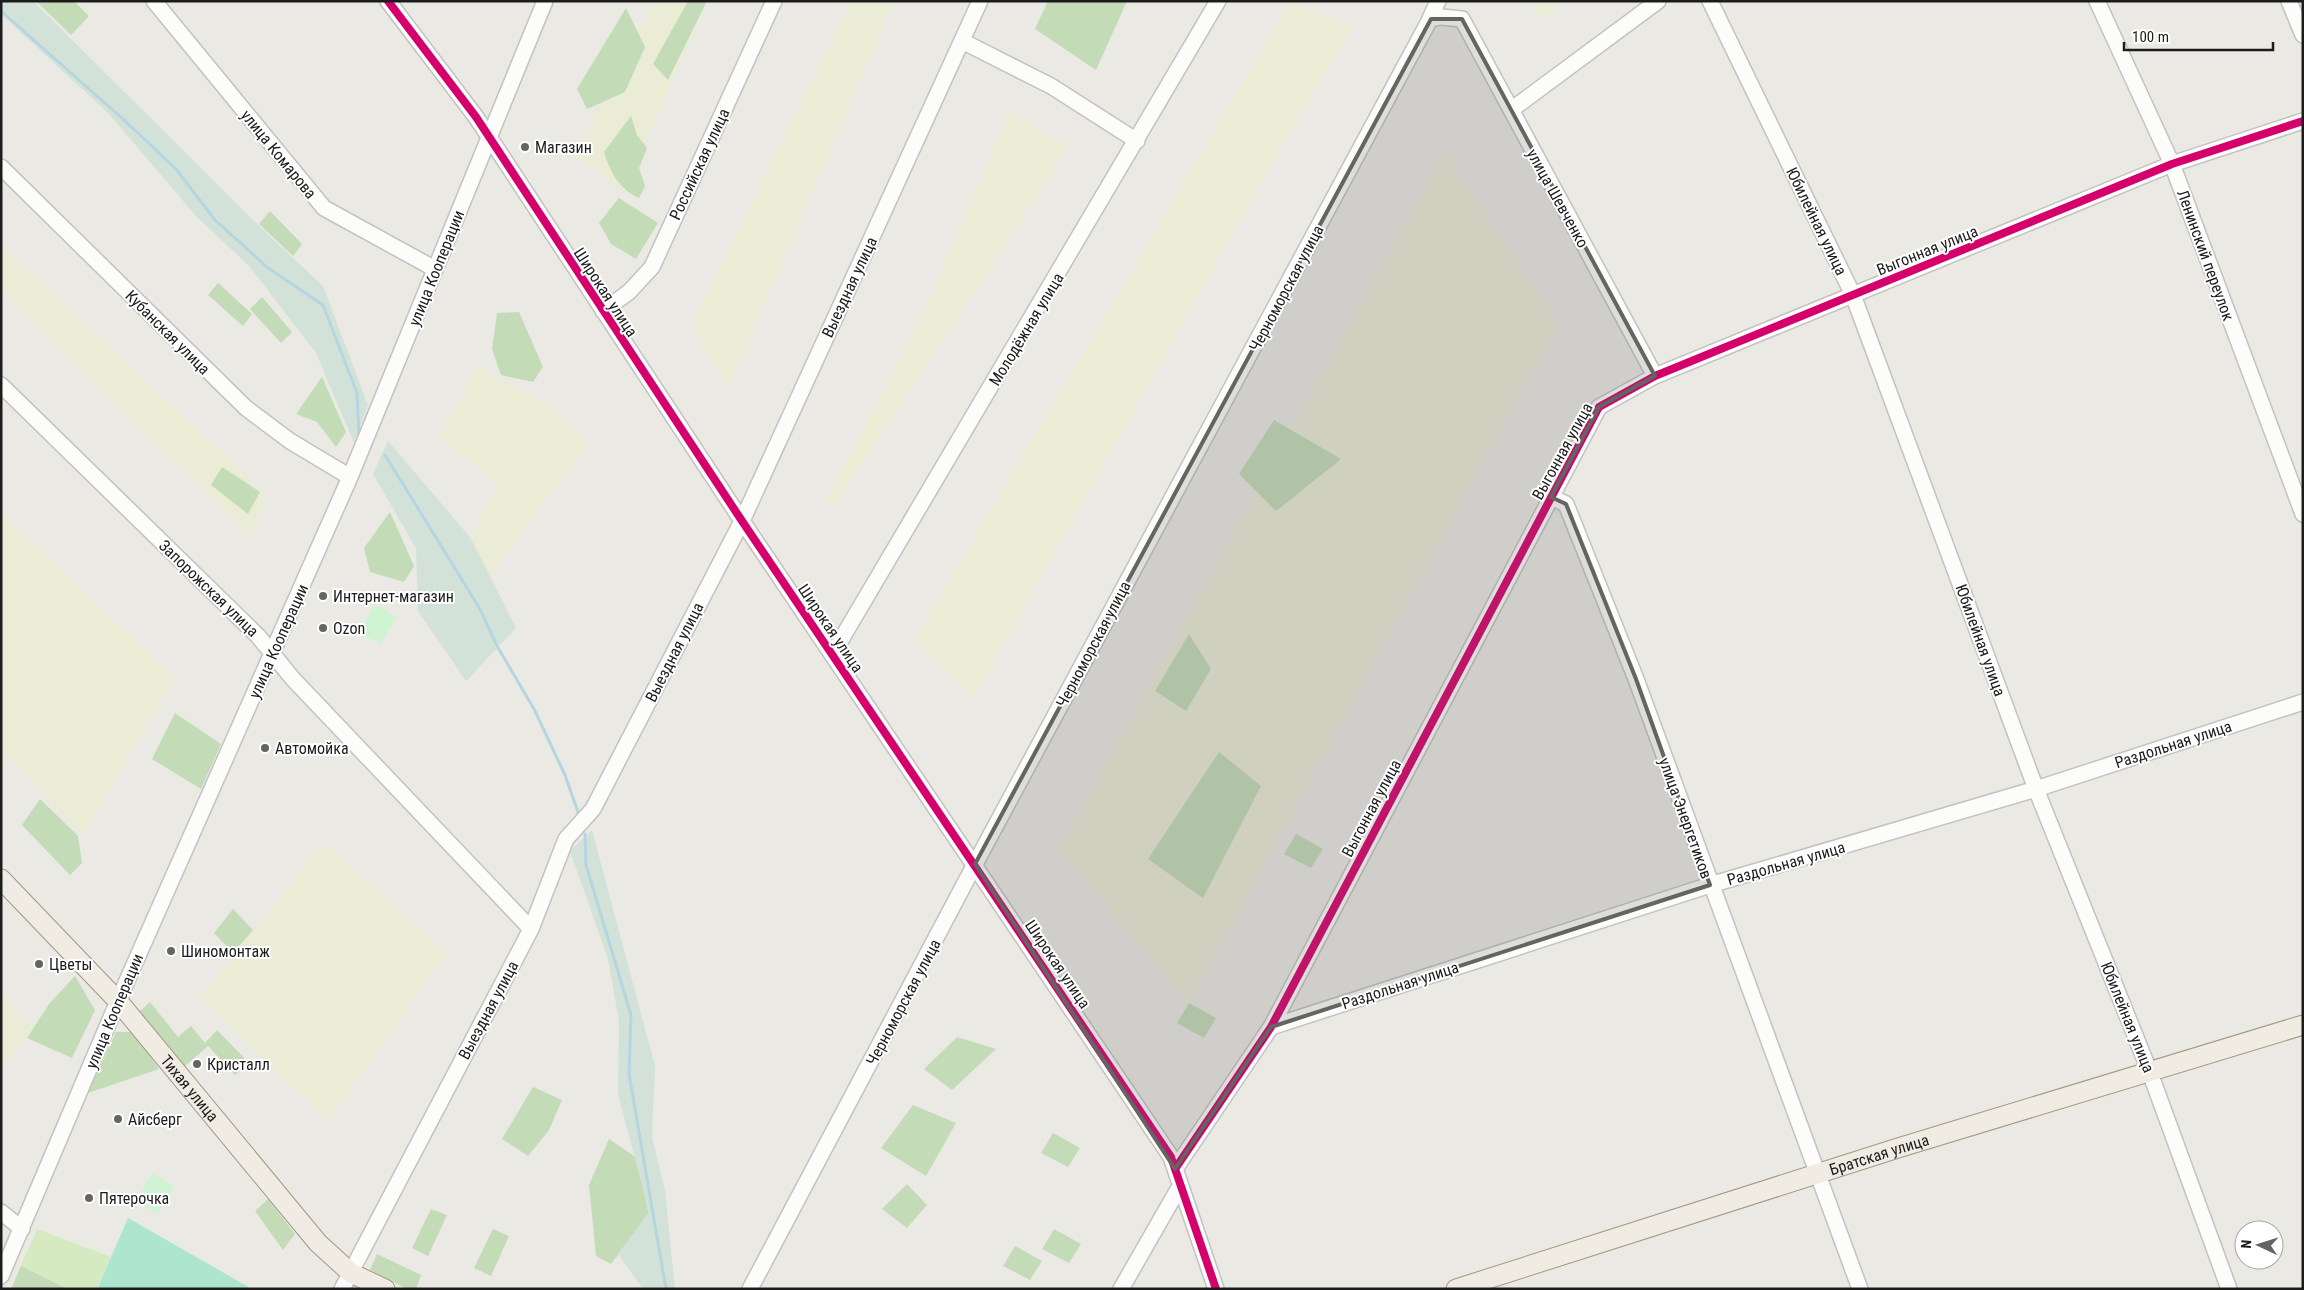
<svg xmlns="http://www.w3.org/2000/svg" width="2304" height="1290" font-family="'Roboto Condensed',sans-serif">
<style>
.farmland{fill:#eaecd6}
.grass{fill:#d5eac0}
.forest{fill:#c3dbb7}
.wetland{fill:#d2e2d9}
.park{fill:#d0f3d1}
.pitch{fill:#ade5cf}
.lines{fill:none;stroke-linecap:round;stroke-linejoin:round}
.stream{stroke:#b5d5e0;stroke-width:3}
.minor-casing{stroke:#c3c2c0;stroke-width:18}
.major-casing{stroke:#a19881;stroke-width:21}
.minor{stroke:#fcfcfb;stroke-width:15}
.major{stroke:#f0ece3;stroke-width:19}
.cycleway-casing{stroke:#fff;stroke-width:11}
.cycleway{stroke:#d6006c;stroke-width:8}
.marked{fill:#646462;fill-opacity:0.2;stroke:#646462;stroke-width:4;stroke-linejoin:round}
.poi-dot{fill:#646462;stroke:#fff;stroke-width:2}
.labels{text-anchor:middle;stroke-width:4;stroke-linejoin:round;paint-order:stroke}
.poi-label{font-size:16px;fill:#1c1c1c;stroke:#fff;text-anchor:start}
.street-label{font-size:16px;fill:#1c1c1c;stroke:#fff}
</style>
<rect width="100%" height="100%" fill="#ebe9e4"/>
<!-- farmland -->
<path class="farmland" d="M654,1H708L623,191L575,154Z
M852,1H894L729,387L691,325Z
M1291,1L1353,27L1297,119L973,698L914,640Z
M1531,1H1563L1541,20Z
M1009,113L1069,146L837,503L824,504L922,316Z
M1445,152L1558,323L1189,1003L1058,850Z
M1,245L267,495L251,537L1,290Z
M478,367L545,404L590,441L490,576L470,537L499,485L439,438Z
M1,512L175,678L83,835L1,749Z
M323,843L447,953L328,1121L200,997Z
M1,994L33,1028L1,1068Z"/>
<!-- grass -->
<path class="grass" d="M37,1229L111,1257L96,1289H67L21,1266Z"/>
<!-- forest -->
<path class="forest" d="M36,1H74L89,16L71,35Z
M688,1H707L668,80L653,64Z
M1048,1H1127L1096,70L1035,29Z
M626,8L645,47L625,92L587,109L577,89Z
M631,116L637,135L647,148L639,168L645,186L639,198C619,189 610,172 604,152Z
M619,198L658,223L636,259L611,244L599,223Z
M270,211L302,244L293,256L259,224Z
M218,283L252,314L243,326L208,295Z
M262,297L292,332L281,343L250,309Z
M519,312L543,367L533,382L501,375L492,349L497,313Z
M322,377L346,432L336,447L317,422L296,414Z
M1274,420L1341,459L1276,511L1239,474Z
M222,467L260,492L248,514L211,485Z
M390,512L414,566L404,582L370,572L364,548Z
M1189,634L1211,669L1186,711L1155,691Z
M175,713L221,744L201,789L152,759Z
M1219,752L1261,786L1203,898L1148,859Z
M40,799L78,836L82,863L70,875L22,825Z
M1296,834L1323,849L1311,868L1284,854Z
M233,909L253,930L233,953L214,933Z
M75,976L95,1010L72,1058L27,1038L49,1004Z
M150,1002L178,1037L191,1026L205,1043L217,1030L248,1062L235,1075L208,1046L184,1067L137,1014Z
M1189,1003L1216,1018L1204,1038L1177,1023Z
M116,1032H134L159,1069L88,1093Z
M957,1037L996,1049L952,1090L924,1069Z
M533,1087L562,1100L549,1130L528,1156L502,1139Z
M913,1105L956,1123L926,1176L881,1148Z
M1053,1133L1080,1148L1068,1167L1041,1153Z
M609,1139L637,1158L649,1215L611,1264L596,1256L589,1185Z
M907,1184L927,1205L907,1228L882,1209Z
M268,1199L295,1234L283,1250L255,1211Z
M431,1209L447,1215L428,1256L412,1248Z
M493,1229L509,1236L491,1276L474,1268Z
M1054,1229L1081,1244L1069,1263L1042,1249Z
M1015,1246L1042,1261L1030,1280L1003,1266Z
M377,1254L421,1275L416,1289H407L370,1270Z
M21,1266L67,1289H11Z"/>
<!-- wetland -->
<path class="wetland" d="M1,1H33L262,229L323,286L368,405L354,443L316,353L250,267L196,216L109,114L1,14Z
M388,441L470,537L516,628L466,681L418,611L416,548L373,474Z
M592,830L655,1066L652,1137L665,1190L675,1289H643L618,1254L649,1212L618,1094L619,1021L608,959L570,851Z"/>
<!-- park -->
<path class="park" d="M375,604L397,617L381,644L359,632Z
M152,1173L174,1186L158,1214L136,1201Z"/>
<!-- pitch -->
<path class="pitch" d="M128,1218L252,1289H100L98,1287Z"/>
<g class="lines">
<!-- stream -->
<path class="stream" d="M1,11L124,120L176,169L215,220L268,268L323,305L357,393L359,435
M385,455L480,609L497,646L534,709L565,775L579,815
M585,834L586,865L631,1015L629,1074L666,1289"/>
<!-- minor casing -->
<g class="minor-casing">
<path id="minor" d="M154,1L324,208L435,269
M388,1L476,117L742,521L1171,1157L1216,1289
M1710,1L1853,295L2036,789L2149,1070L2229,1289
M2097,1L2172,164L2303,514
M2289,1L2303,35
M1431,19L1441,17L1462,19L1655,376
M962,41L1051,86L1137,141
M1511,110L1658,1
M1,167L246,408L290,441L350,477
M603,311L629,292L652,267L774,1
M1,385L258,636L293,679L531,929
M1551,497L1566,504L1636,679L1860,1289
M832,655L1218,1
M1271,1027L1710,885L2036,789L2303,702
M1175,1169L1271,1027L1599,407L1655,376L2172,164L2303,121
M1,1212L22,1229
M1,1276L118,1001L350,477L545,1
M342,1289L531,929L566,839L593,809L742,521L980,1
M750,1289L975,864L1428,23L1438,1
M1121,1289L1180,1186"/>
</g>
<!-- major casing -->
<g class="major-casing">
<g id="major">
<path id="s1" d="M1,879L118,1001L318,1243L351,1273L385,1289"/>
<path id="s2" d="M1456,1289L1898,1148L2303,1025"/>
</g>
</g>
<!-- minor -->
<use href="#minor" class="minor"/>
<!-- major -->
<use href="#major" class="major"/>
<!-- cycleway casing -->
<g class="cycleway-casing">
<path id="cycleway" d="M388,1L476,117L742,521L1171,1157L1216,1289
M1175,1169L1271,1027L1599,407L1655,376L2172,164L2303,121"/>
</g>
<!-- cycleway -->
<use href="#cycleway" class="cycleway"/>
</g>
<!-- marked area -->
<path class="marked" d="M1431,19H1462L1655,376L1599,407L1551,497L1566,504L1636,679L1710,885L1271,1027L1175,1169L975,864Z"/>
<!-- markers -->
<g class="poi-dot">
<circle cx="525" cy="147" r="5"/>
<circle cx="323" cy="596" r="5"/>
<circle cx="323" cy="628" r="5"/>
<circle cx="265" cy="748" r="5"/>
<circle cx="171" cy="951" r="5"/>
<circle cx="39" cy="964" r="5"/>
<circle cx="197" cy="1064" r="5"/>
<circle cx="118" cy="1119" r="5"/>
<circle cx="89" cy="1198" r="5"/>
</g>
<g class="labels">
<!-- poi labels -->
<g class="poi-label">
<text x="535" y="153">Магазин</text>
<text x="333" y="602">Интернет-магазин</text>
<text x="333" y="634">Ozon</text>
<text x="275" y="754">Автомойка</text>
<text x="181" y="957">Шиномонтаж</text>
<text x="49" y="970">Цветы</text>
<text x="207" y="1070">Кристалл</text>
<text x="128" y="1125">Айсберг</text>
<text x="99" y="1204">Пятерочка</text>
</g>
<!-- street labels -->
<g class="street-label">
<text transform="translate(279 154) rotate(51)" y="6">улица Комарова</text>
<text transform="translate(699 164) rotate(-65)" y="6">Российская улица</text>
<text transform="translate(1558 198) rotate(61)" y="6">улица Шевченко</text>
<text transform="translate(1817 221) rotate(64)" y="6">Юбилейная улица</text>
<text transform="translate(1927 250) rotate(-22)" y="6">Выгонная улица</text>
<text transform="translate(2206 255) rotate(70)" y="6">Ленинский переулок</text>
<text transform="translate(436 268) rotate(-68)" y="6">улица Кооперации</text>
<text transform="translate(849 287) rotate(-65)" y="6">Выездная улица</text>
<text transform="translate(1286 288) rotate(-62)" y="6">Черноморская улица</text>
<text transform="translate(606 292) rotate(57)" y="6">Широкая улица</text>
<text transform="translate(1026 329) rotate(-59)" y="6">Молодёжная улица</text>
<text transform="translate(168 332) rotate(45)" y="6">Кубанская улица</text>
<text transform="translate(1562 451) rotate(-61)" y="6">Выгонная улица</text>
<text transform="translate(209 588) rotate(44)" y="6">Запорожская улица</text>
<text transform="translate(831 628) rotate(56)" y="6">Широкая улица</text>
<text transform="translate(1981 640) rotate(70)" y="6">Юбилейная улица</text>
<text transform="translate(278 641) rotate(-66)" y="6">улица Кооперации</text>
<text transform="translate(1093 644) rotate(-62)" y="6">Черноморская улица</text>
<text transform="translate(674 652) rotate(-63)" y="6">Выездная улица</text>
<text transform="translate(2173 744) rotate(-18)" y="6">Раздольная улица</text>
<text transform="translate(1371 808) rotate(-62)" y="6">Выгонная улица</text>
<text transform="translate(1686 818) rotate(70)" y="6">улица Энергетиков</text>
<text transform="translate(1786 863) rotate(-16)" y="6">Раздольная улица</text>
<text transform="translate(1058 964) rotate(56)" y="6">Широкая улица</text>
<text transform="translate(1400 985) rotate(-18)" y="6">Раздольная улица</text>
<text transform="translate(903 1002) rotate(-62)" y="6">Черноморская улица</text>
<text transform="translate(488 1010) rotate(-62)" y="6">Выездная улица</text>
<text transform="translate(114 1011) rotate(-67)" y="6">улица Кооперации</text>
<text transform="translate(2128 1017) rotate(68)" y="6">Юбилейная улица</text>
<text dy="6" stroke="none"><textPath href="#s1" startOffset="282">Тихая улица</textPath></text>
<text dy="6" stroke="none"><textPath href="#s2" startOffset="444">Братская улица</textPath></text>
</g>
</g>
<!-- border -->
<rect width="2304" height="1290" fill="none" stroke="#1c1c1c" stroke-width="5"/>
<!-- north arrow -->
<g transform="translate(2259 1245) rotate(274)"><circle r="24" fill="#ffffff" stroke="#a4a4a4"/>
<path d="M0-4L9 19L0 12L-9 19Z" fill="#646462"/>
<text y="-8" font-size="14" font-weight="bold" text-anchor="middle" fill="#1c1c1c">N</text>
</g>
<!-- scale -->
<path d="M2124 42v8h149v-8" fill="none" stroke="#1c1c1c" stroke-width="2.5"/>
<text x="2132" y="42" font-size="15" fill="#1c1c1c" stroke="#ffffff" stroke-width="4" paint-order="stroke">100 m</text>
</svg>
